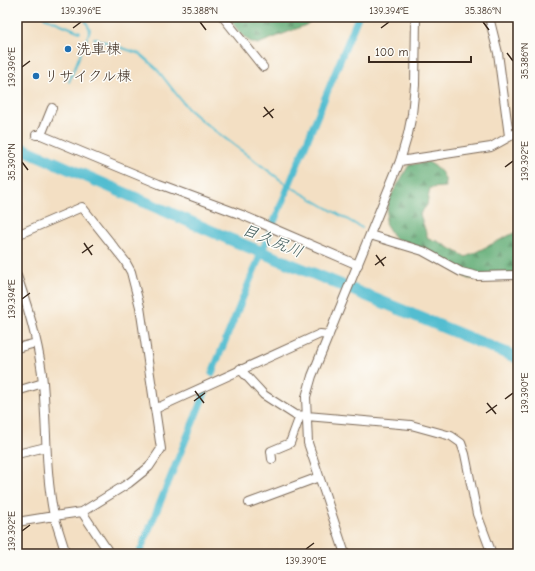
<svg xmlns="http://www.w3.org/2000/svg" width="535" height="571" font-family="'Comic Neue','Klee One',sans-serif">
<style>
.forest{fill:url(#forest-firs);stroke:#4e6b4a}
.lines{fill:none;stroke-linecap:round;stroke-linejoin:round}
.stream{stroke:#53bdd0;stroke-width:2}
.canal{stroke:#53bdd0;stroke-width:7}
.river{stroke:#53bdd0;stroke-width:12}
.minor-casing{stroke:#7b6958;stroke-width:10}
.minor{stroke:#fff;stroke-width:8}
.ticks{fill:none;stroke:#3b2a1e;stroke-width:1.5}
.poi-dot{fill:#1f6fb2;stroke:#fdfcf7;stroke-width:1.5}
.labels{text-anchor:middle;stroke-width:3;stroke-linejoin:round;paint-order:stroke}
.poi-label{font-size:15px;fill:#3b2a1e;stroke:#fdfcf7;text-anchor:start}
.water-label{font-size:16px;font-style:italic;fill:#435d5c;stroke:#fdfcf7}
.neatline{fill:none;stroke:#3b2a1e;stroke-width:1.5}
.ticks-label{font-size:10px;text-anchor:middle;fill:#3b2a1e}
</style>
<defs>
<pattern id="forest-firs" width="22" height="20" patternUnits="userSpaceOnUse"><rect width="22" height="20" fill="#61ac75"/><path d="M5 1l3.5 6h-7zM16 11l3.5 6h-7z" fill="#518c5f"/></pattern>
</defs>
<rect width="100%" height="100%" fill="#fdfcf7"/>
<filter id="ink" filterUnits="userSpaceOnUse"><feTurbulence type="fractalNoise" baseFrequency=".025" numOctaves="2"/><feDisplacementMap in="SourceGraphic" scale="8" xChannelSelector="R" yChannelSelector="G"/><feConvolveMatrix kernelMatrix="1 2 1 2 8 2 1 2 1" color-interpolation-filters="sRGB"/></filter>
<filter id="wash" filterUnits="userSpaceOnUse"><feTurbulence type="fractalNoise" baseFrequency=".012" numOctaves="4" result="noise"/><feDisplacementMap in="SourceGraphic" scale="16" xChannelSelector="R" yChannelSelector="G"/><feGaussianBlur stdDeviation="0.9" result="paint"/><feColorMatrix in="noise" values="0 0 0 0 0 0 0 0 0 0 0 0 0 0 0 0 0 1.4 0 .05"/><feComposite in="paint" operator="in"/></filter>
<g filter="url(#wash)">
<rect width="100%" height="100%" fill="#f3dfc3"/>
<!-- forest -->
<path class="forest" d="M228,17H316L306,25L258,44C243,42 237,28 228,17Z
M428,162C439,168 446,174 446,187L430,188L427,205L420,214L428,239L437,241L466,257L518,231V277L469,279L433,257L395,239L385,223L389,199L409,165Z"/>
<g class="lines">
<!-- stream -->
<path class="stream" d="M44,17L80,32
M94,38L140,54L156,68L188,109L202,121L286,184L362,228
M69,82L90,30L84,17"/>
<!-- canal -->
<path class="canal" d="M212,373L358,17
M139,554L207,388"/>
<!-- river -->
<path class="river" d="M17,146L227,238L518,358"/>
</g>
</g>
<g filter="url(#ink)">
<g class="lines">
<!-- minor casing -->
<g class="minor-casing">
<path id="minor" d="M223,17L263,67
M489,17L498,53L509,136
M36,135H41L159,184L242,215L358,265
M41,135L52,108
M400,161L491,147L518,132
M17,235L82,207L125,261L131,272L140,307L161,449L149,467L129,483L82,512L54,516L66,554
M370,235L423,251L461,272L477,276L518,275
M17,276C29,310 40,347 43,383C47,428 45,472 54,516L17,522
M17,348L36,343
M240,369L264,395L295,415L411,425L451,436L461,443L465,454L477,514L492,554
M17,391L43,383
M155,409L320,334L329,335
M17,454L46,447
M272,459L271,451L290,443L300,416
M249,503L319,477
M82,512L110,554
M345,554L308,443L306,397L312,376L400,161L408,134L412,114L415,85L416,17"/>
</g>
<!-- minor -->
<use href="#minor" class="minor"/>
</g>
</g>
<!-- ticks -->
<path class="ticks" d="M200,22L206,30M483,22L489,30M73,28L81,22M381,28L389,22M507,53L513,61M22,67L30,61M264,107L273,118M263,117L274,109M22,162L28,170M505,167L513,161M84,243L92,255M82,253L93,245M376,255L384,266M375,265L386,257M22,299L30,293M195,391L204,403M505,399L513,393M194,401L205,393M487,403L496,414M486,413L497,405M22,531L30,525M306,549L314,543"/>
<!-- markers -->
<g class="poi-dot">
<circle cx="68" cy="49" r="4"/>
<circle cx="36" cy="76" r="4"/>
</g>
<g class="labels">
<!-- poi labels -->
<g class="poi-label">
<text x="76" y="54">洗車棟</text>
<text x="44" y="81">リサイクル棟</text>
</g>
<!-- water labels -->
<g class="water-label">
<text transform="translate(273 240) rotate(22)" y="6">目久尻川</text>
</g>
</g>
<!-- margin -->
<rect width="535" height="571" fill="none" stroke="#fdfcf7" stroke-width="44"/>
<!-- scale -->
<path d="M369 56v6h102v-6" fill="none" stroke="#3b2a1e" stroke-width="2"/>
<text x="375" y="56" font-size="12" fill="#3b2a1e" stroke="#fdfcf7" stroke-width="3" paint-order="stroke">100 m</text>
<rect x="22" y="22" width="491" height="527" class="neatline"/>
<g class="ticks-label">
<text x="81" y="14">139.396°E</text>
<text x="200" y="14">35.388°N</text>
<text x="389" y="14">139.394°E</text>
<text x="483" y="14">35.386°N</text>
<text transform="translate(524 61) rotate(-90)" y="4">35.386°N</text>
<text transform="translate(11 67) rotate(-90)" y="4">139.396°E</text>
<text transform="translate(524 161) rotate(-90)" y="4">139.392°E</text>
<text transform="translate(11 162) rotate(-90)" y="4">35.390°N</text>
<text transform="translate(11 299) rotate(-90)" y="4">139.394°E</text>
<text transform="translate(524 393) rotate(-90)" y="4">139.390°E</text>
<text transform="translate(11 531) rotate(-90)" y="4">139.392°E</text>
<text x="306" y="564">139.390°E</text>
</g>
</svg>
